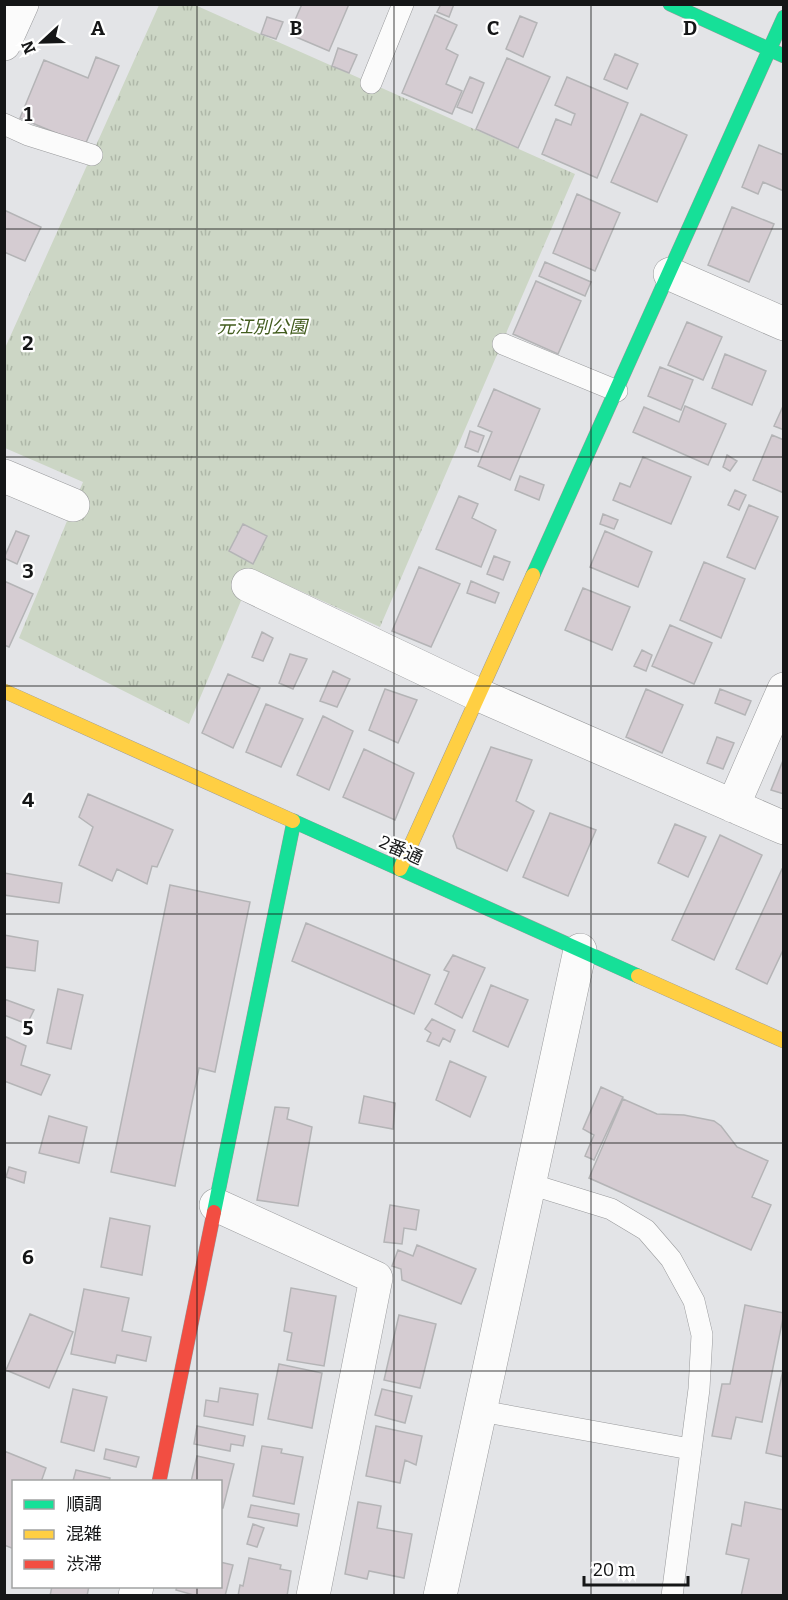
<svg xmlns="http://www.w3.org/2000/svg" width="788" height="1600" font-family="Bitter,'Noto Sans JP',serif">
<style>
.park{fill:url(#park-tufts)}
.building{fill:#d5ccd2;stroke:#b4b4b6;stroke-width:1.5}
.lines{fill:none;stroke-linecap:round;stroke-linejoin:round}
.lane-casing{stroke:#999a9c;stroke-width:22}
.street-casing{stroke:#999a9c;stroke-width:34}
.fast-casing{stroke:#999a9c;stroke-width:15}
.slow-casing{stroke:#999a9c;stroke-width:15}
.jam-casing{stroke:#999a9c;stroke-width:15}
.lane{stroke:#fbfbfb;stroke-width:21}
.street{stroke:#fbfbfb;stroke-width:33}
.fast{stroke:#16e098;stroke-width:14}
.slow{stroke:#ffcf43;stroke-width:14}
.jam{stroke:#f24e42;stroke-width:14}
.grid{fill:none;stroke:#151617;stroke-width:1.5;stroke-opacity:0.55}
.labels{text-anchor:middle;stroke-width:4.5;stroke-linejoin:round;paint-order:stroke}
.park-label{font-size:18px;font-style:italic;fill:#425c1e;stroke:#fff}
.street-label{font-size:18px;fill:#151617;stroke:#fff}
.grid-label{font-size:20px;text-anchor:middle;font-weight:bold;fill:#151617;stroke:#fff;stroke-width:4.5;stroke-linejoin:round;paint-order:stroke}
</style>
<defs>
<pattern id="park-tufts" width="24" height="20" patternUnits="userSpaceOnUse" patternTransform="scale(1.5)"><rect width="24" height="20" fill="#ccd6c5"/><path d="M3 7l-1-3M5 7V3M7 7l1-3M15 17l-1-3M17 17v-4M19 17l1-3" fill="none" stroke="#aeb7a8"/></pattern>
</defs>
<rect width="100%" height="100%" fill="#e3e4e7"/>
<!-- park -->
<path class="park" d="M159,5H195L575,174L507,331L503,344L496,357L380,627L254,570L189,724L19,638L83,482L5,448V348Z"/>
<!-- building -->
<path class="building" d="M302,4H349L329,51L289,34Z
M441,4H454L449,17L437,12Z
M435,15L457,25L446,49L458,55L446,84L462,91L452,114L402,93Z
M520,16L537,23L523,57L506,49Z
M267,17L283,22L276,39L261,34Z
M338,48L357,55L349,73L332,66Z
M615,54L638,64L627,89L604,79Z
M96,57L119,66L85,145L20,118L44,60L88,78Z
M507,58L550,77L518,148L476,129Z
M470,77L484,83L472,113L457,107Z
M567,77L628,103L597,178L542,154L556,119L571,125L575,114L555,105Z
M641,114L687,135L657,202L611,182Z
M759,145L784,155V191L763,182L758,194L742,187Z
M577,194L620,213L595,271L553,253Z
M732,207L774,224L749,282L708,265Z
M4,210L41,227L25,261L4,252Z
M545,262L591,282L585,296L539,276Z
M536,281L581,301L558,354L513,334Z
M687,322L722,337L703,380L668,365Z
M725,354L766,371L752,405L712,388Z
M660,367L693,380L681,410L648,396Z
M494,389L540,409L510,480L478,466L492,432L478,426Z
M784,404V430L774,426Z
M685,406L726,424L708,465L633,432L644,407L679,422Z
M470,431L484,436L478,452L465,447Z
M772,435L784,440V493L753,480Z
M727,455L737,461L730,471L723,467Z
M643,457L691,477L671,524L613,500L620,483L630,487Z
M520,476L544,485L539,500L515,490Z
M735,490L746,495L739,510L728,505Z
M459,496L478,504L472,518L496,530L481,567L436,549Z
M749,505L778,517L755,569L727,557Z
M603,514L618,520L614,529L600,524Z
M243,524L267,536L253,564L229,551Z
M16,531L29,536L17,564L4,558Z
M605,531L652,552L638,587L590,567Z
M494,556L510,562L503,580L487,574Z
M704,562L745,579L721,638L680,620Z
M419,567L460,584L431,647L392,631Z
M4,581L33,594L9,647L4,645Z
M471,581L499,593L495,603L467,593Z
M583,588L630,607L612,650L565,630Z
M670,625L712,643L694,684L652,666Z
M262,632L273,638L263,661L252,657Z
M642,650L652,655L646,671L634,666Z
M290,654L307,659L293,689L279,683Z
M333,671L350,679L337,707L320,701Z
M228,674L260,688L233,748L202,733Z
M385,689L417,700L398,743L369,730Z
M646,689L683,705L662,753L626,737Z
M720,689L751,701L745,715L715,703Z
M266,704L303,719L281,767L246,752Z
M323,716L353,731L329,790L297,775Z
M717,737L734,743L723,769L707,763Z
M491,747L532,760L516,801L534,811L507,871L457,848L453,836Z
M364,749L414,773L395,820L343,797Z
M784,758V794L771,790Z
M88,794L173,830L157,867L152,866L147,884L117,869L112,881L79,865L93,827L79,817Z
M550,813L596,830L568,896L523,877Z
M675,824L706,837L688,877L658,863Z
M720,835L762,855L714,960L672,940Z
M782,869L784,870V948L767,984L736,969Z
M4,873L62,883L59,903L4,895Z
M170,885L250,902L215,1072L199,1068L175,1186L111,1172Z
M306,923L430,975L414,1014L292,961Z
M4,935L38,941L35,971L4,967Z
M453,955L485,968L462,1018L435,1004L449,972L444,970Z
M491,985L528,1000L508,1047L473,1031Z
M58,989L83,995L71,1049L47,1043Z
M4,999L34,1010L27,1024L4,1015Z
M432,1019L455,1030L450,1042L443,1038L439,1046L427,1041L431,1033L425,1029Z
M4,1036L26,1046L21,1065L50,1075L41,1095L4,1081Z
M450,1061L486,1077L470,1117L436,1100Z
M601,1087L623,1097L594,1160L585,1156L594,1135L583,1129Z
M364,1096L395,1103L393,1129L359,1123Z
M623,1099L657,1114L684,1115L714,1121L721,1126L737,1147L768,1161L752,1197L771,1205L751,1250L589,1178Z
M275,1107L289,1108L287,1119L312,1127L298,1206L257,1200Z
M49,1116L87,1127L79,1163L39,1153Z
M9,1167L26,1172L24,1183L6,1177Z
M390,1205L419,1210L416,1230L404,1228L402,1244L384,1242Z
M110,1218L150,1226L142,1275L101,1267Z
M417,1245L476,1269L461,1304L402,1280L401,1269L392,1266L398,1250L413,1256Z
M291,1288L336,1296L324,1366L287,1360L292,1333L284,1331Z
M84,1289L129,1298L122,1331L151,1337L146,1361L117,1355L115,1363L71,1354Z
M745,1305L784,1313L762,1422L736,1417L731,1439L712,1436L722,1384H730Z
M30,1314L73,1332L49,1388L6,1370Z
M399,1315L436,1324L420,1388L384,1380Z
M279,1364L322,1373L312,1428L268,1419Z
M784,1365V1457L766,1453Z
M220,1388L258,1394L253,1425L204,1416L206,1400L218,1402Z
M73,1389L107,1397L94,1451L61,1442Z
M382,1389L412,1396L405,1423L375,1415Z
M197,1426L245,1436L243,1446L231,1444L230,1451L194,1444Z
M376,1426L422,1436L416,1465L405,1460L400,1483L366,1476Z
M262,1446L282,1449L281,1453L303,1457L294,1504L253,1496Z
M106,1449L139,1457L136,1467L104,1459Z
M4,1451L46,1468L41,1482H14V1549L4,1545Z
M197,1456L234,1464L223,1508H220V1482H191Z
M76,1470L110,1478L109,1482L73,1481Z
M358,1502L381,1506L377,1528L412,1534L404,1578L369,1571L367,1579L345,1574Z
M745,1502L784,1510V1596H741L749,1559L726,1554L732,1524L741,1526Z
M251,1505L299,1514L297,1526L248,1517Z
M253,1524L264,1528L257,1547L247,1544Z
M249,1558L281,1565L280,1569L291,1571L287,1596H238L240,1585L243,1586Z
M220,1562L233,1565L225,1596H197L176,1590L177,1586H220Z
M52,1586H89L87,1596H50Z"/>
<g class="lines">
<!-- lane casing -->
<g class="lane-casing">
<path id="lane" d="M371,83L403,4
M4,124L28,135L92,155
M503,344L617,391
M530,1184L611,1209L646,1230L671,1259L694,1301L702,1335L699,1389L672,1596
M481,1411L690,1449"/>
</g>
<!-- street casing -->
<g class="street-casing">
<path id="street" d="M4,44L22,4
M670,274L784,324
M4,476L73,505
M248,585L479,695L784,828
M733,806L784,689
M216,1205L376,1278L313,1596
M135,1596L137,1586
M440,1596L580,950"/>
</g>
<!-- fast casing -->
<g class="fast-casing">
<path id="fast" d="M670,4L784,56
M533,575L784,17
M293,821L638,976
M214,1212L294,821"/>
</g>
<!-- slow casing -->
<g class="slow-casing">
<path id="slow" d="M4,691L293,821
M400,869L533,575
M638,976L784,1041"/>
</g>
<!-- jam casing -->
<g class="jam-casing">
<path id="jam" d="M159,1482L214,1212"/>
</g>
<!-- lane -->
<use href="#lane" class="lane"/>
<!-- street -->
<use href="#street" class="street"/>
<!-- fast -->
<use href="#fast" class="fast"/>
<!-- slow -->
<use href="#slow" class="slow"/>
<!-- jam -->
<use href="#jam" class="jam"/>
</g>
<!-- grid -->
<path class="grid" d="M197,4V1482M394,4V1596M591,4V1596M4,229H784M4,457H784M4,686H784M4,914H784M4,1143H784M4,1371H784M197,1586V1596"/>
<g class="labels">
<!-- park labels -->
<g class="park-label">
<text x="262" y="333">元江別公園</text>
</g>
<!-- street labels -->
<g class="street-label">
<text transform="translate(401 850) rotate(24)" y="6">2番通</text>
</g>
</g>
<g class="grid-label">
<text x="98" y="35">A</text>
<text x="296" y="35">B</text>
<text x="493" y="35">C</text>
<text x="690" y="35">D</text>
<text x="28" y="121">1</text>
<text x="28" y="350">2</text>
<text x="28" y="578">3</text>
<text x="28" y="807">4</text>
<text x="28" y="1035">5</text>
<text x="28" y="1264">6</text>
</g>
<!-- border -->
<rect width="788" height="1600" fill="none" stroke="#151617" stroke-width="12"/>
<!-- legend -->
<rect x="12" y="1480" width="210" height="108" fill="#ffffff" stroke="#a1a2a2" stroke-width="1.5"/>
<rect x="24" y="1500" width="30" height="9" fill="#16e098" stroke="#a1a2a2" stroke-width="1.5"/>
<text x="66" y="1510" font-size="18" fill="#151617">順調</text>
<rect x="24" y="1530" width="30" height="9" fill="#ffcf43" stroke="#a1a2a2" stroke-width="1.5"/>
<text x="66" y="1540" font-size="18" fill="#151617">混雑</text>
<rect x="24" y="1560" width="30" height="9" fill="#f24e42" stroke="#a1a2a2" stroke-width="1.5"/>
<text x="66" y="1570" font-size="18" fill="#151617">渋滞</text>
<!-- north arrow -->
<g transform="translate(42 42) rotate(248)" stroke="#ffffff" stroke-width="4.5" paint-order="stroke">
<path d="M0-4.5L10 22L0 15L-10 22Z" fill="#151617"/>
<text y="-9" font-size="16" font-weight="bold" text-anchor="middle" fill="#151617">N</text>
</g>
<!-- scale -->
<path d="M584 1576v9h104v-9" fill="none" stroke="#151617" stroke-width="3"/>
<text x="593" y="1576" font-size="18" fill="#151617" stroke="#ffffff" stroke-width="4.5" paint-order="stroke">20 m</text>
</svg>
